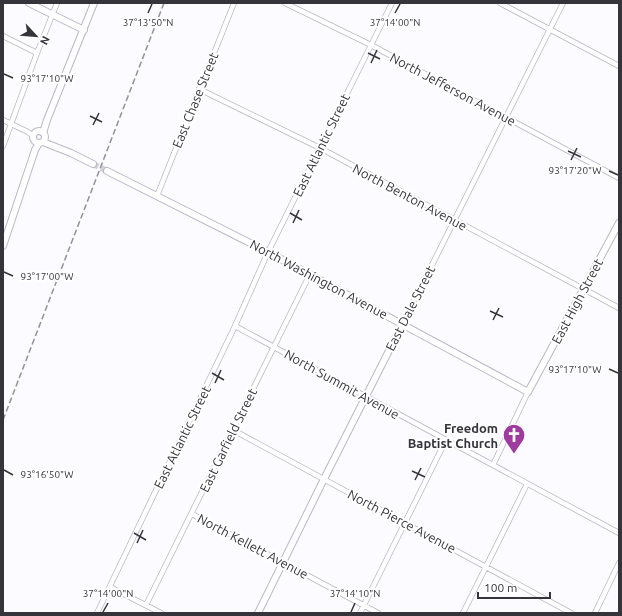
<svg xmlns="http://www.w3.org/2000/svg" width="622" height="616" font-family="Ubuntu,sans-serif">
<style>
.lines{fill:none;stroke-linecap:round;stroke-linejoin:round}
.tertiary-tunnel{stroke:#d4d3d8;stroke-width:6;stroke-dasharray:6 3;stroke-linecap:butt}
.minor-casing{stroke:#bbb7c9;stroke-width:6}
.tertiary-casing{stroke:#bbb7c9;stroke-width:8}
.minor{stroke:#fff;stroke-width:4.5}
.tertiary{stroke:#fff;stroke-width:6}
.rail{stroke:#939197;stroke-width:1.5;stroke-dasharray:6 3;stroke-linecap:butt}
.ticks{fill:none;stroke:#36343b;stroke-width:1.5}
.labels{text-anchor:middle;stroke-width:4;stroke-linejoin:round;paint-order:stroke}
.street-label{font-size:13px;fill:#36343b;stroke:#fff}
.poi-label{font-size:13px;font-weight:bold;fill:#36343b;stroke:#fff;text-anchor:end}
.ticks-label{font-size:10px;text-anchor:middle;fill:#36343b;stroke:#fff;stroke-width:4;stroke-linejoin:round;paint-order:stroke}
</style>
<rect width="100%" height="100%" fill="#fcfbff"/>
<g class="lines">
<!-- tertiary-tunnel -->
<path class="tertiary-tunnel" d="M93,164L107,171"/>
<!-- minor casing -->
<g class="minor-casing">
<path id="minor" d="M285,3L371,45L619,178
M500,3L619,66
M3,36L37,53
M199,89L320,148L619,308
M3,120L28,132L33,136
M3,146L37,53L57,3
M157,196L234,3
M403,323L563,3
M235,326L619,533
M233,430L571,613
M493,465L528,392
M192,514L378,613
M110,587L161,613
M146,605L310,274
M97,613L235,326L268,252L392,3
M360,613L446,440
M463,613L527,484
M595,613L619,563"/>
</g>
<!-- tertiary casing -->
<g class="tertiary-casing">
<path id="tertiary" d="M29,3L84,30
M33 137a6 6 0 1 1 12 0a6 6 0 1 1-12 0Z
M43,133L47,120L94,3
M43,142L71,153L93,164
M107,171L268,252L528,392L619,223
M3,246L35,150L39,143
M258,613L324,479L403,323"/>
</g>
<!-- minor -->
<use href="#minor" class="minor"/>
<!-- tertiary -->
<use href="#tertiary" class="tertiary"/>
<!-- rail -->
<path class="rail" d="M3,420L164,3"/>
</g>
<!-- ticks -->
<path class="ticks" d="M148,13L152,4M395,13L400,4M368,53L380,59M371,63L377,50M4,74L13,78M90,116L102,122M93,125L99,113M568,151L581,157M571,160L577,148M609,171L618,175M290,213L302,220M293,223L299,210M4,272L13,276M490,311L503,317M493,320L499,308M609,369L618,373M212,373L224,380M215,383L221,370M4,470L13,475M412,471L425,477M415,480L421,468M134,533L146,540M137,543L143,530M103,612L108,603M351,612L355,603"/>
<!-- icons -->
<defs>
<g id="church-pin" transform="scale(1.15)"><path d="M0 17L-7.5 6A9.5 9.5 0 1 1 7.5 6Z" fill="#9f3a9f" stroke="#fff"/><path d="M-1.2-6h2.4v3.5h3.3v2.4h-3.3V6h-2.4V-.1h-3.3v-2.4h3.3Z" fill="#fff"/></g>
</defs>
<g fill-rule="evenodd">
<use href="#church-pin" x="514" y="435"/>
</g>
<g class="labels">
<!-- street labels -->
<g class="street-label">
<text transform="translate(453 89) rotate(28)" y="5">North Jefferson Avenue</text>
<text transform="translate(195 100) rotate(-68)" y="5">East Chase Street</text>
<text transform="translate(321 145) rotate(-64)" y="5">East Atlantic Street</text>
<text transform="translate(410 197) rotate(28)" y="5">North Benton Avenue</text>
<text transform="translate(319 279) rotate(28)" y="5">North Washington Avenue</text>
<text transform="translate(577 301) rotate(-62)" y="5">East High Street</text>
<text transform="translate(410 308) rotate(-63)" y="5">East Dale Street</text>
<text transform="translate(342 384) rotate(29)" y="5">North Summit Avenue</text>
<text transform="translate(182 437) rotate(-64)" y="5">East Atlantic Street</text>
<text transform="translate(228 440) rotate(-64)" y="5">East Garfield Street</text>
<text transform="translate(402 521) rotate(28)" y="5">North Pierce Avenue</text>
<text transform="translate(253 546) rotate(28)" y="5">North Kellett Avenue</text>
</g>
<!-- poi labels -->
<g class="poi-label">
<text x="498" y="433">Freedom<tspan x="498" dy="15">Baptist Church</tspan></text>
</g>
</g>
<g class="ticks-label">
<text x="148" y="26">37°13'50"N</text>
<text x="395" y="26">37°14'00"N</text>
<text x="47" y="82">93°17'10"W</text>
<text x="575" y="174">93°17'20"W</text>
<text x="47" y="280">93°17'00"W</text>
<text x="575" y="373">93°17'10"W</text>
<text x="47" y="478">93°16'50"W</text>
<text x="108" y="597">37°14'00"N</text>
<text x="355" y="597">37°14'10"N</text>
</g>
<!-- border -->
<rect width="622" height="616" fill="none" stroke="#36343b" stroke-width="8"/>
<!-- north arrow -->
<g transform="translate(36 36) rotate(116)" stroke="#ffffff" stroke-width="3" paint-order="stroke">
<path d="M0-3L7 15L0 10L-7 15Z" fill="#36343b"/>
<text y="-6" font-size="11" font-weight="bold" text-anchor="middle" fill="#36343b">N</text>
</g>
<!-- scale -->
<path d="M478 592v6h72v-6" fill="none" stroke="#36343b" stroke-width="2"/>
<text x="484" y="592" font-size="12" fill="#36343b" stroke="#ffffff" stroke-width="3" paint-order="stroke">100 m</text>
</svg>
